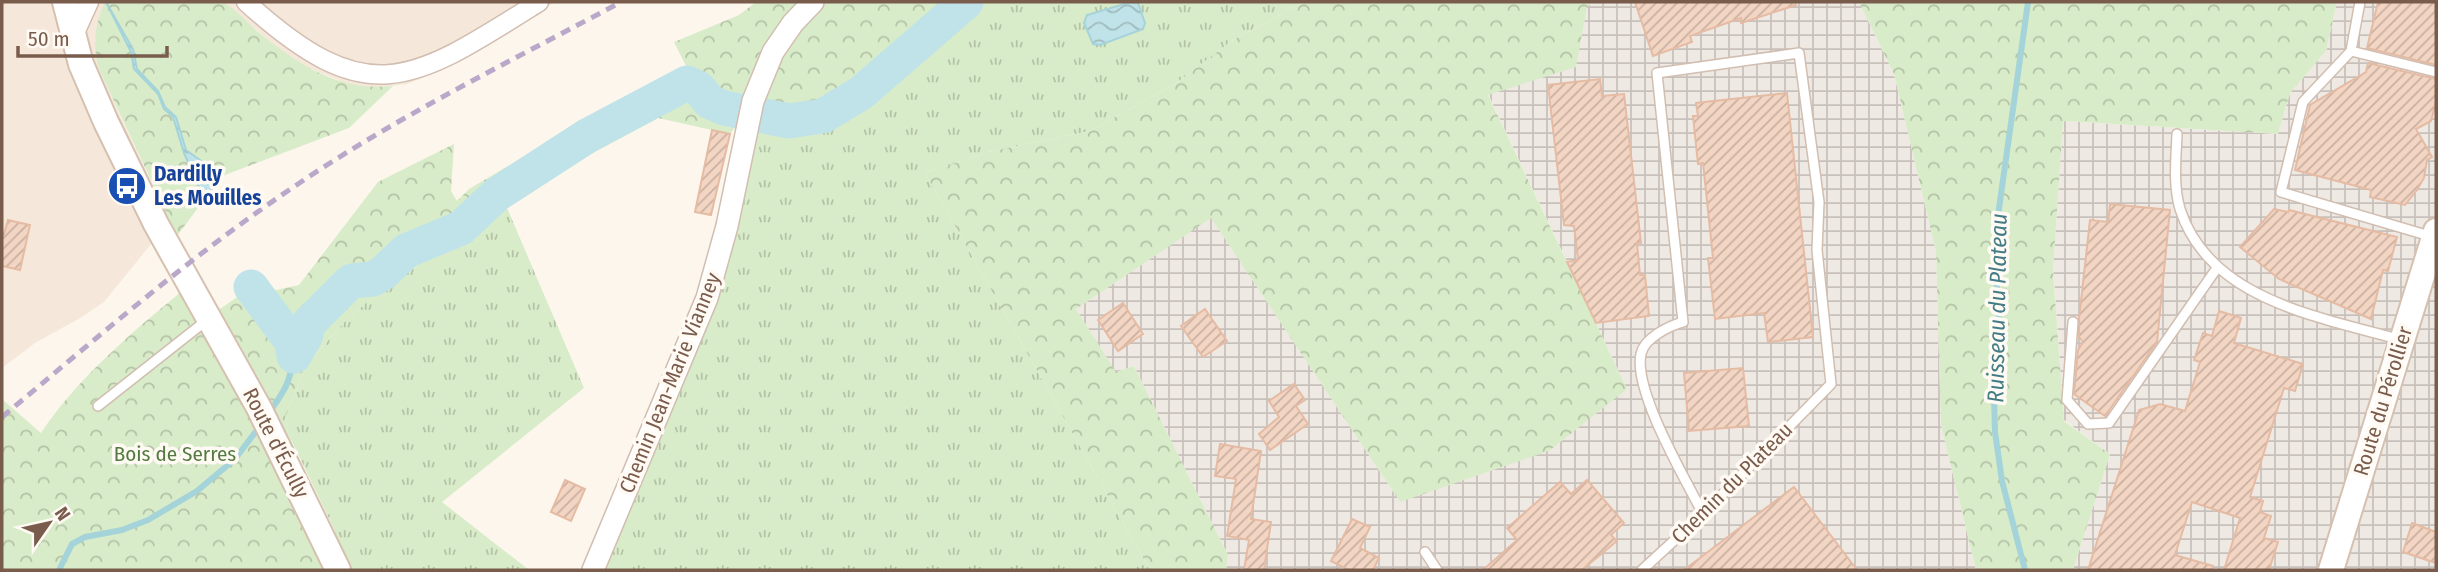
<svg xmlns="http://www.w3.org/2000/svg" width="2438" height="572" font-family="'Fira Sans Condensed',sans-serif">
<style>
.residential{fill:#f5e8da}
.industrial{fill:url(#industrial-grid)}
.grass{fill:url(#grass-tufts)}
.forest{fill:url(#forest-crowns)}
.water{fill:url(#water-waves);stroke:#a5d3da;stroke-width:2}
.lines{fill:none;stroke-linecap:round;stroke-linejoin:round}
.stream{stroke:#a5d3da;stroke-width:6}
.river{stroke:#bfe3e8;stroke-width:35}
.building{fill:url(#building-hatch);stroke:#e6bba3;stroke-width:2}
.service-casing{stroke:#d1beb0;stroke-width:12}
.minor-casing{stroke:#d1beb0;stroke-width:21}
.tertiary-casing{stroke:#d1beb0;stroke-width:24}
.secondary-casing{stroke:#d6c0b0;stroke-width:28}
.service{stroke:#fff;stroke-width:9}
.minor{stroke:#fff;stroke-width:18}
.tertiary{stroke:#fff;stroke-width:21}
.secondary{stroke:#fff;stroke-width:24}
.rail{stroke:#b9a8c9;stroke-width:5;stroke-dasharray:10 7;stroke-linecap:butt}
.labels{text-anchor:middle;stroke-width:7;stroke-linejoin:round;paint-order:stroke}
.transit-label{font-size:21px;font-weight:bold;fill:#164399;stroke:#fffaf3;text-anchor:start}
.street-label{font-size:21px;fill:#7a5c4d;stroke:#fffaf3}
.park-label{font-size:21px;fill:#537a41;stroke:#fffaf3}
.water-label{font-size:23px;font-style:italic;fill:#437c86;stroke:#fffaf3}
</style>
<defs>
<pattern id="industrial-grid" width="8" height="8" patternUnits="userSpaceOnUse" patternTransform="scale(1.75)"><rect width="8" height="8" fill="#efe9e4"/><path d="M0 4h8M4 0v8" fill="none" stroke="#c7c0bb"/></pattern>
<pattern id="grass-tufts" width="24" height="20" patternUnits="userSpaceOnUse" patternTransform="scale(1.75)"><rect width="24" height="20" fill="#d8ecc9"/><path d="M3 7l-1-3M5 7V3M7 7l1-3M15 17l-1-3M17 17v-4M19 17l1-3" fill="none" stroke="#b4c2a5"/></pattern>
<pattern id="forest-crowns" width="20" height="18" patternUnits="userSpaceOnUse" patternTransform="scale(1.75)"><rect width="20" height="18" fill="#d8ecc9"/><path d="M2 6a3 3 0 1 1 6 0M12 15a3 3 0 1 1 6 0" fill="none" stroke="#b4c2a5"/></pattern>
<pattern id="water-waves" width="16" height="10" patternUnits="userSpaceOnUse" patternTransform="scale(1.75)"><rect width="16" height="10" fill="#bfe3e8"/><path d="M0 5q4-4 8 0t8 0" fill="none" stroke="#a0bbbe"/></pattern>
<pattern id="building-hatch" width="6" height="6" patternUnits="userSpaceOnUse" patternTransform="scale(1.75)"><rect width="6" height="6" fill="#f3d5c3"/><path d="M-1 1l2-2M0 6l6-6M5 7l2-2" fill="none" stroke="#cab0a1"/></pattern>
</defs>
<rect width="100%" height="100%" fill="#fdf6ec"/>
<!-- residential -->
<path class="residential" d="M2,2H105L95,40L99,69L185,256L171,267L151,244L104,302L82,317L35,343L2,368Z
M222,2H555L494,41L437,72L407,84L377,88L350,85L311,69L287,55Z"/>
<!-- industrial -->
<path class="industrial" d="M1593,2H1859L1894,74L1936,252L1941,425L1976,570H1226L1228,555L1134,366L1116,373L1076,309L1211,217L1400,502L1627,389L1488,94L1575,67L1587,7Z
M2337,2H2436V570H2073L2110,454L2064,420L2053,266L2063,121L2278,134L2290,93L2326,51Z"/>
<!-- grass -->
<path class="grass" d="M966,2H1304L1233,40L1175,84L1090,131L988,152L925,173L1150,570H594L727,226L761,119C771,116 779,121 789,121C817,122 839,108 861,93Z
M504,201L584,388L442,502L529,570H348L334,529L288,433L285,415L309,362L348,318L385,287L442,249L470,237Z"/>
<!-- forest -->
<path class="forest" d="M105,2C123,2 214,0 224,3C236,9 247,22 257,31C298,64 338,92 393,86L349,128L222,176L177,236L99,69C92,46 95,23 105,2Z
M756,2H966C948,21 926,38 906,55C881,77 856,103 824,116C803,124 766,121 746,113L730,134L658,118L504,201L470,237L442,249L385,287L348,318L309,362L285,415L288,433L347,570H2V399L41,433C79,375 144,322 197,279L217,311L259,282L267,292L299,285L378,182L454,144L451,191L457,201L469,189L518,160L662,85L679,84L686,80L694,82L674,42L739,15Z
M1304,2H1593L1587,7L1576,67L1488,95L1627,389L1549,451L1400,502L1211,218L1076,309L1116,372L1134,366L1228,555L1226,570H1150L925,173L988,152L1090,131L1175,84L1233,40Z
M1859,2H2337L2326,51L2290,93L2278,134L2063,121L2053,270L2064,421L2110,454L2073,570H1976L1941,425L1936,252L1894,74Z"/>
<!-- water -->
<path class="water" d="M106,2L133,49L137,69L158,91L165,107L176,117L186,150L222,176L204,199L184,153L173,117L164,109L158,94L134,69L131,52Z
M1131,2L1138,3L1145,23L1143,29L1100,45L1093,44L1084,23L1087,15Z
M815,106H827L842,116C836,127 822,130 810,129V110Z"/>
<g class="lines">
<!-- stream -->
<path class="stream" d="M268,414C284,392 290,383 294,356
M59,570L72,544L85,537L122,530L148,520L197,491L235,459L260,426
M2025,570L2002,481L1995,432L1993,360L2000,331L1994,244L2028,2"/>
<!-- river -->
<path class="river" d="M251,287L292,342L294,356
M294,356L305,337L309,323L348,284L352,281L373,279L383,273L406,251L461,228L496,195L587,136L687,83L698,88L710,102L724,108L789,121L823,116L861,93L966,2"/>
</g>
<!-- building -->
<path class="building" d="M1635,2H1795L1796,5L1741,23V18L1690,36L1692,42L1653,56Z
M2378,2H2436V65L2367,48Z
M2368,63L2436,79V102L2431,121L2416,129L2432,157L2427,160L2424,178L2417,190L2405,205L2370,197L2371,190L2295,170L2310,105L2366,72Z
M1600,79L1602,96L1624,94L1641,243H1637L1640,275H1645L1649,316L1596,323L1567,262L1578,260L1574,226L1564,225L1548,85Z
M1787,93L1813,337L1768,342L1764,313L1715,319L1708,258H1713L1703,163L1698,164L1693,116H1698L1696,103Z
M712,130L730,134L711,215L695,212Z
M2110,204L2170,210L2157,342L2105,416L2074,394L2078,350L2083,342L2079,337V319L2090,220L2108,222Z
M2274,209L2288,212L2289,210L2397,237L2388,271L2383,270L2371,319L2279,279L2240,247Z
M8,220L30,225L20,270L2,266V233L4,234Z
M1123,303L1143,334L1118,351L1098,320Z
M1205,309L1227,341L1203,357L1181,326Z
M2219,311L2241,318L2234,343L2303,364L2295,391L2284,388L2250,497L2263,501L2260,512L2271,516L2264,538L2278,542L2269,570H2224L2240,518L2192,502L2175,555L2213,566L2212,570H2088L2139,410L2160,404L2185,411L2200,362L2194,360L2203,333L2212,336Z
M1743,368L1749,426L1689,431L1684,373Z
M1294,384L1305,400L1296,406L1308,424L1270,450L1259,434L1279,417L1269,401Z
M1220,444L1261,451L1251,519L1271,522L1264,570H1244L1249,540L1227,536L1236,479L1215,476Z
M565,480L585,489L571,521L551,512Z
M1587,480L1624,523L1611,535L1617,541L1582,570H1483L1517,540L1507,528L1560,482L1571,494Z
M1794,487L1857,570H1684L1754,517Z
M1352,519L1370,527L1360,548L1379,558L1373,570H1349L1331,561Z
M2412,523L2436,532V563L2403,552Z"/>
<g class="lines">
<!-- service casing -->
<g class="service-casing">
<path id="service" d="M2360,2L2351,51L2436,72
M2351,51L2303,102L2281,192L2433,237
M2177,134C2176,159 2173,185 2180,209C2209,300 2320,317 2401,340
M2073,322L2067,400L2088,424L2109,423L2217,268
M98,406L207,320
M1425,552L1437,570
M1642,570L1703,514L1831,384L1817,250L1819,202L1799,53L1657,73L1683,322C1669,326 1644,338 1641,354C1633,391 1685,478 1703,514"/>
</g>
<!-- minor casing -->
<g class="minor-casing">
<path id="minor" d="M246,2C369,114 412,82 539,2
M74,35L89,2"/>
</g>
<!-- tertiary casing -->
<g class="tertiary-casing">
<path id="tertiary" d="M593,570L707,298L727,226L753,101L773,52L793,23L813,2"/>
</g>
<!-- secondary casing -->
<g class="secondary-casing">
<path id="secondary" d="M65,2L81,64L106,122L156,224L259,408L338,570
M2331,570L2436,231"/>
</g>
<!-- service -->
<use href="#service" class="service"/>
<!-- minor -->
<use href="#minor" class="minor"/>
<!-- tertiary -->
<use href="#tertiary" class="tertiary"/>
<!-- secondary -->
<use href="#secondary" class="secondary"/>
<!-- rail -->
<path class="rail" d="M2,417C98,337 193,254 298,184C400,115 513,60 621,2"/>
</g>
<!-- icons -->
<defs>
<g id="bus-disc" transform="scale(2.0125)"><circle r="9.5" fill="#1a4fb4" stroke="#fffaf3"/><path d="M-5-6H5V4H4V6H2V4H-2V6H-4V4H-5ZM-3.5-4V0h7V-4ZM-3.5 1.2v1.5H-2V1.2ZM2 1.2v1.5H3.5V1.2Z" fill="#fff"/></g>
</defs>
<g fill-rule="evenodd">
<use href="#bus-disc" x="127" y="186"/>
</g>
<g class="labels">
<!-- transit labels -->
<g class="transit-label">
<text x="154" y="181">Dardilly<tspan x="154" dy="24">Les Mouilles</tspan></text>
</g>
<!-- street labels -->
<g class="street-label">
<text transform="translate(670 383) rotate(-68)" y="7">Chemin Jean-Marie Vianney</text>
<text transform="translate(2383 401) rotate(-73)" y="7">Route du Pérollier</text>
<text transform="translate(276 443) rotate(63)" y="7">Route d'Écully</text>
<text transform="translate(1732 483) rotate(-45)" y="7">Chemin du Plateau</text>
</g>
<!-- park labels -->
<g class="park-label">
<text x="175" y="461">Bois de Serres</text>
</g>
<!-- water labels -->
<g class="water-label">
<text transform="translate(1997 308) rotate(-89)" y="8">Ruisseau du Plateau</text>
</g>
</g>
<!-- border -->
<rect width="2438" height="572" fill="none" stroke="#7a5c4d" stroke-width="7"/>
<!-- north arrow -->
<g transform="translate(49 523) rotate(56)" stroke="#fffaf3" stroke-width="5" paint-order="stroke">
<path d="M0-5L12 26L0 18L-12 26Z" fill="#7a5c4d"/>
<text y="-10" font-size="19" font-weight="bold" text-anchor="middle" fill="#7a5c4d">N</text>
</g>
<!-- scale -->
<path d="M18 46v10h149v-10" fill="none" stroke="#7a5c4d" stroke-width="3.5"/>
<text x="28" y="46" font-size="21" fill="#7a5c4d" stroke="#fffaf3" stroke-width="5" paint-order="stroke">50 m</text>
</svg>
